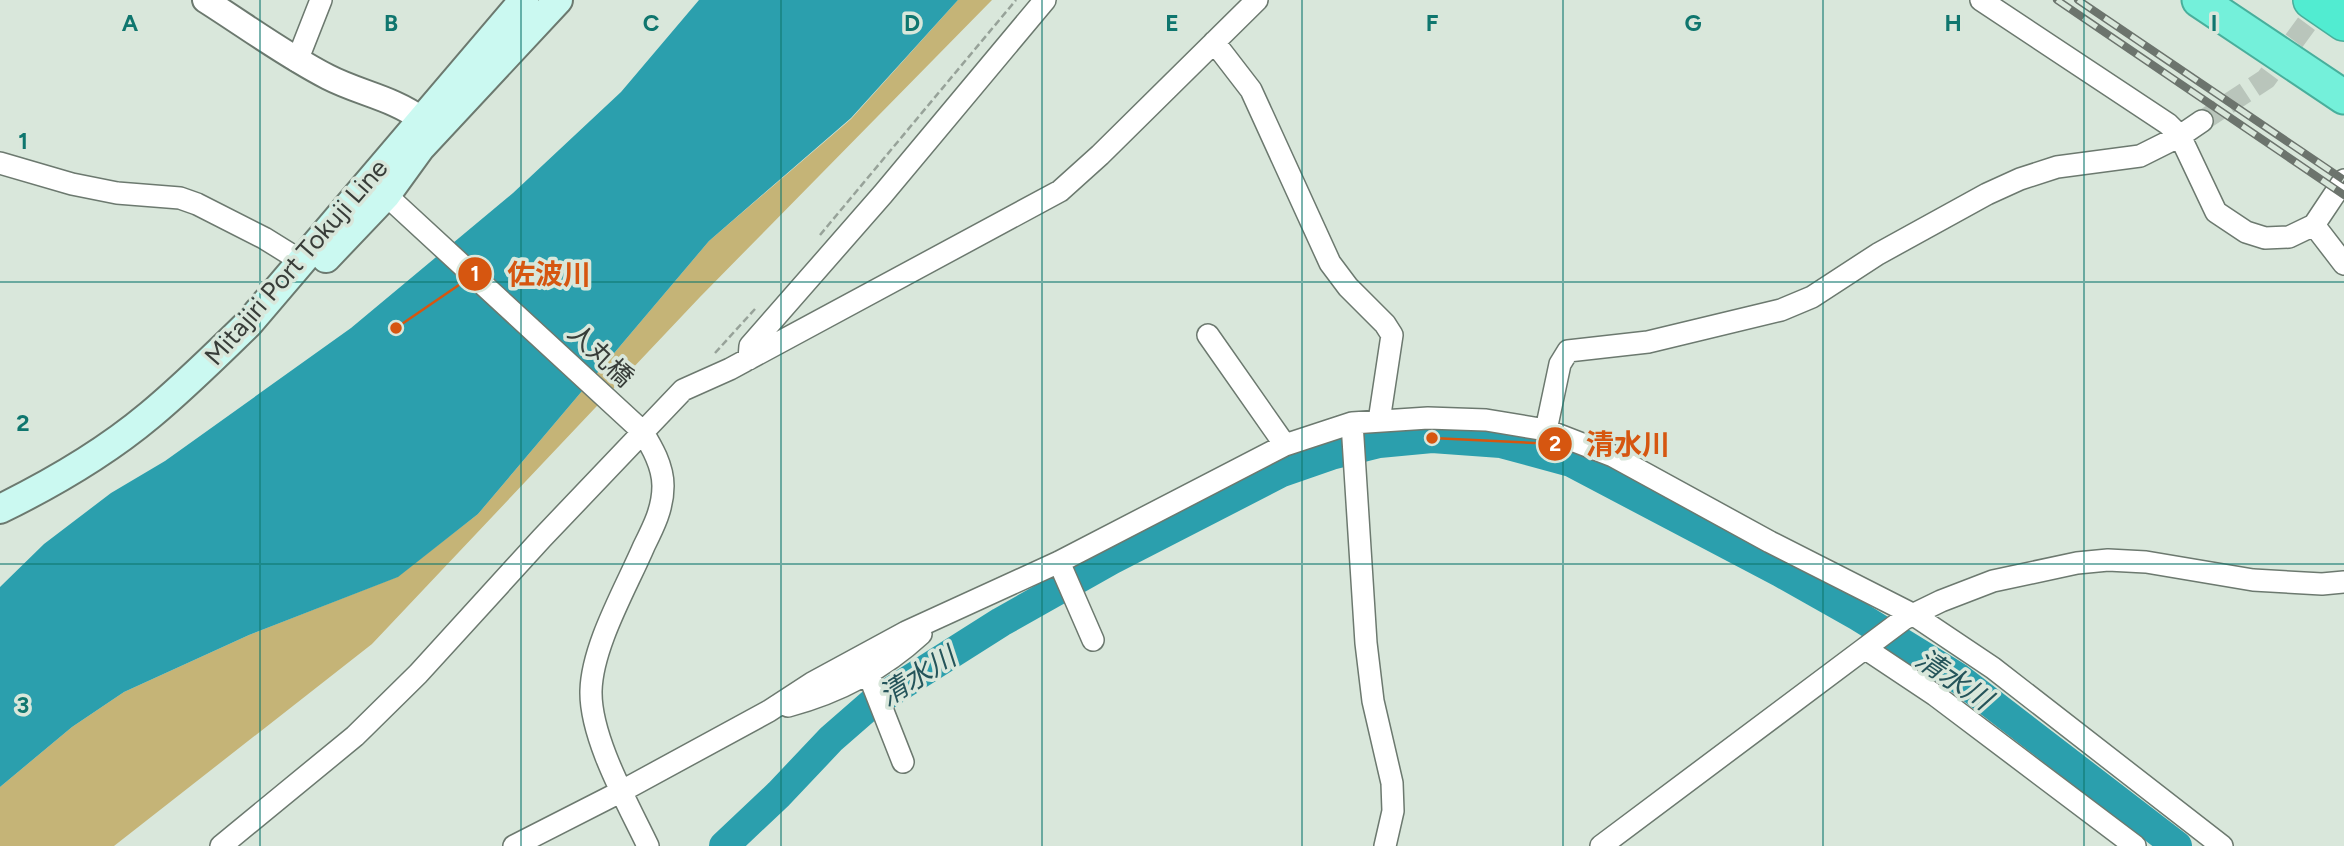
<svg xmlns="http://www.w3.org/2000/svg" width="2344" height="846" font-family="Figtree,'Noto Sans JP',sans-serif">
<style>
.green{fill:#c5b477}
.water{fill:#2b9fad}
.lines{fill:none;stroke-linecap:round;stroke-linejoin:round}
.river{stroke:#2b9fad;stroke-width:30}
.minor-tunnel{stroke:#b9c5bb;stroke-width:21;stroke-dasharray:21 10;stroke-linecap:butt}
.minor-casing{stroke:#6c796f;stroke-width:24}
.tertiary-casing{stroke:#6c796f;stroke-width:28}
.secondary-casing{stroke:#6c796f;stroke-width:32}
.trunk-casing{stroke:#48af9c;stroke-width:37}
.motorway-casing{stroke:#48af9c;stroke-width:40}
.path{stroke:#97a299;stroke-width:2.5;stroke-dasharray:7 3.5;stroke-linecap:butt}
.minor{stroke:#fff;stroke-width:21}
.tertiary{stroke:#fff;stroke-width:24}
.secondary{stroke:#cbf9f1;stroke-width:28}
.trunk{stroke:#74f0da;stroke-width:33}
.motorway{stroke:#51ecd1;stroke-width:37}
.rail-casing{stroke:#6c746d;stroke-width:8}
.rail{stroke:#d9e7db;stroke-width:5;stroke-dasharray:16;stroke-linecap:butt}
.grid{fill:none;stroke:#0f766e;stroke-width:2;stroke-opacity:0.55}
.labels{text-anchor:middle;stroke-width:7;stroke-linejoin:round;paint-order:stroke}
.street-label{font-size:26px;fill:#383d39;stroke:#d9e7db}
.water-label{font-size:28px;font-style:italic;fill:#25545a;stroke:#d9e7db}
.grid-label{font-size:23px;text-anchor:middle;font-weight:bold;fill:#0f766e;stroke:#d9e7db;stroke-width:7;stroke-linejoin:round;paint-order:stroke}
.leader{fill:none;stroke:#d65610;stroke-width:2.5}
.callout-dot{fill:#d65610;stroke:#d9e7db;stroke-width:2.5}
.mark-label{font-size:21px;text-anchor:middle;font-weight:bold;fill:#fff}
.callout-label{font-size:28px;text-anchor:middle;font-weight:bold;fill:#d65610;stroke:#d9e7db;stroke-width:7;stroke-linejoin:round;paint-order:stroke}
</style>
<rect width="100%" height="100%" fill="#d9e7db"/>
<!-- green -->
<path class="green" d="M958,0H992L700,297L372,644L114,846H0V787L72,727L124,692L249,635L397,577L478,514L709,241L851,119Z"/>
<!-- water -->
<path class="water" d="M699,0H958L851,118L709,241L478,514L398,577L249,635L124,692L72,727L0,787V587L44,544L111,493L165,461L351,328L513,193L621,92Z"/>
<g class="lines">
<!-- river -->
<path class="river" d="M724,846L779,794L831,739L870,705L1001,622L1111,560L1282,472L1331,455L1379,443L1432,438L1501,443L1571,462L1780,572L1858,616L1957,677L2177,846"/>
<!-- minor-tunnel -->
<path class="minor-tunnel" d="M2202,121L2266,79L2324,0"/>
<!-- minor casing -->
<g class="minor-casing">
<path id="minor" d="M1981,0L2168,124L2180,136L2216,212L2246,232L2265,238L2289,237L2314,225L2344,180
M1214,42L1251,90L1330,263L1348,287L1385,324L1392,335L1379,421
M297,61L321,0
M0,163L72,184L117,193L180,198L197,204L264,238L301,261
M386,195L642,431C652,447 663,466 663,486C663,508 654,526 644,546C626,588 592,646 591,691C590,738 628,804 648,846
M2314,225L2344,264
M1208,335L1285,445
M749,359L750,346L883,194L1045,0
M1352,423L1366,643L1373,701L1392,783L1393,811L1385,846
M1546,430L1560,364L1568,351L1648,342L1781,310L1812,297L1878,254L1987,194L2020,179L2057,167L2140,156L2180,136L2202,121
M1059,562L1093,640
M1866,649L1935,695L2135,846
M868,673L903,762
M788,706C837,693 883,669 921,634
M221,846L355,736L418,674L542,538L683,390L730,369L1060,191L1100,155L1257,0
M514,846L622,791L769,711L812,683L906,632L1059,562L1285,445L1352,423L1428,418L1486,420L1546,430L1613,456L1770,542L1914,615L1993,668L2222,846
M1601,846L1904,619L1941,601L1993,581L2077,563L2108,560L2146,562L2253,580L2322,584L2344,582"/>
</g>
<!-- tertiary casing -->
<g class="tertiary-casing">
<path id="tertiary" d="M205,0C246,26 285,55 328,77C359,93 393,98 421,119"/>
</g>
<!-- secondary casing -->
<g class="secondary-casing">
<path id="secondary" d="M326,258L386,195L420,148L558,0
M0,509C51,484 107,451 150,415C185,386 217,354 249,323L524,0"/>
</g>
<!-- trunk casing -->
<g class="trunk-casing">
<path id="trunk" d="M2199,0L2344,97"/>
</g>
<!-- motorway casing -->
<g class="motorway-casing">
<path id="motorway" d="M2312,0L2344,22"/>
</g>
<!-- path -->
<path class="path" d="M820,235L1016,0
M715,353L755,309"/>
<!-- minor -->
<use href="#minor" class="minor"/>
<!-- tertiary -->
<use href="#tertiary" class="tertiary"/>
<!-- secondary -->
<use href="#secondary" class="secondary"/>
<!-- trunk -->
<use href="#trunk" class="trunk"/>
<!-- motorway -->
<use href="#motorway" class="motorway"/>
<!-- rail casing -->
<g class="rail-casing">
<path id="rail" d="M2057,0L2344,195
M2078,0L2344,180"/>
</g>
<!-- rail -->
<use href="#rail" class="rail"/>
</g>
<!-- grid -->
<path class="grid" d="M260,0V846M521,0V846M781,0V846M1042,0V846M1302,0V846M1563,0V846M1823,0V846M2084,0V846M0,282H2344M0,564H2344"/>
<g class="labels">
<!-- street labels -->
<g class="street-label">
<text transform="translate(296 262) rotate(-49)" y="9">Mitajiri Port Tokuji Line</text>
<text transform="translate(601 355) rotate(43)" y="9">人丸橋</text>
</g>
<!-- water labels -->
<g class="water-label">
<text transform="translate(917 676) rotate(-32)" y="10">清水川</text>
<text transform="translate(1954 679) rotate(34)" y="10">清水川</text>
</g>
</g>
<g class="grid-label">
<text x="130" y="31">A</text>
<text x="391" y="31">B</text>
<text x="651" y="31">C</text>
<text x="912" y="31">D</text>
<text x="1172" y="31">E</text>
<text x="1432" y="31">F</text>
<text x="1693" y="31">G</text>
<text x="1953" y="31">H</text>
<text x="2214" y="31">I</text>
<text x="23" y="149">1</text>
<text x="23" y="431">2</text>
<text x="23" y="713">3</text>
</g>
<!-- callouts -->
<path class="leader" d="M396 328L475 274M1432 438L1555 444"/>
<g class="callout-dot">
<circle cx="396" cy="328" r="7"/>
<circle cx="1432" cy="438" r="7"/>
<circle cx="475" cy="274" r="18"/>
<circle cx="1555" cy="444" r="18"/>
</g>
<g class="mark-label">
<text x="475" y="281">1</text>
<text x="1555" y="451">2</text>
</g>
<g class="callout-label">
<text x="549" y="284">佐波川</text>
<text x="1628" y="454">清水川</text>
</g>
</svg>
